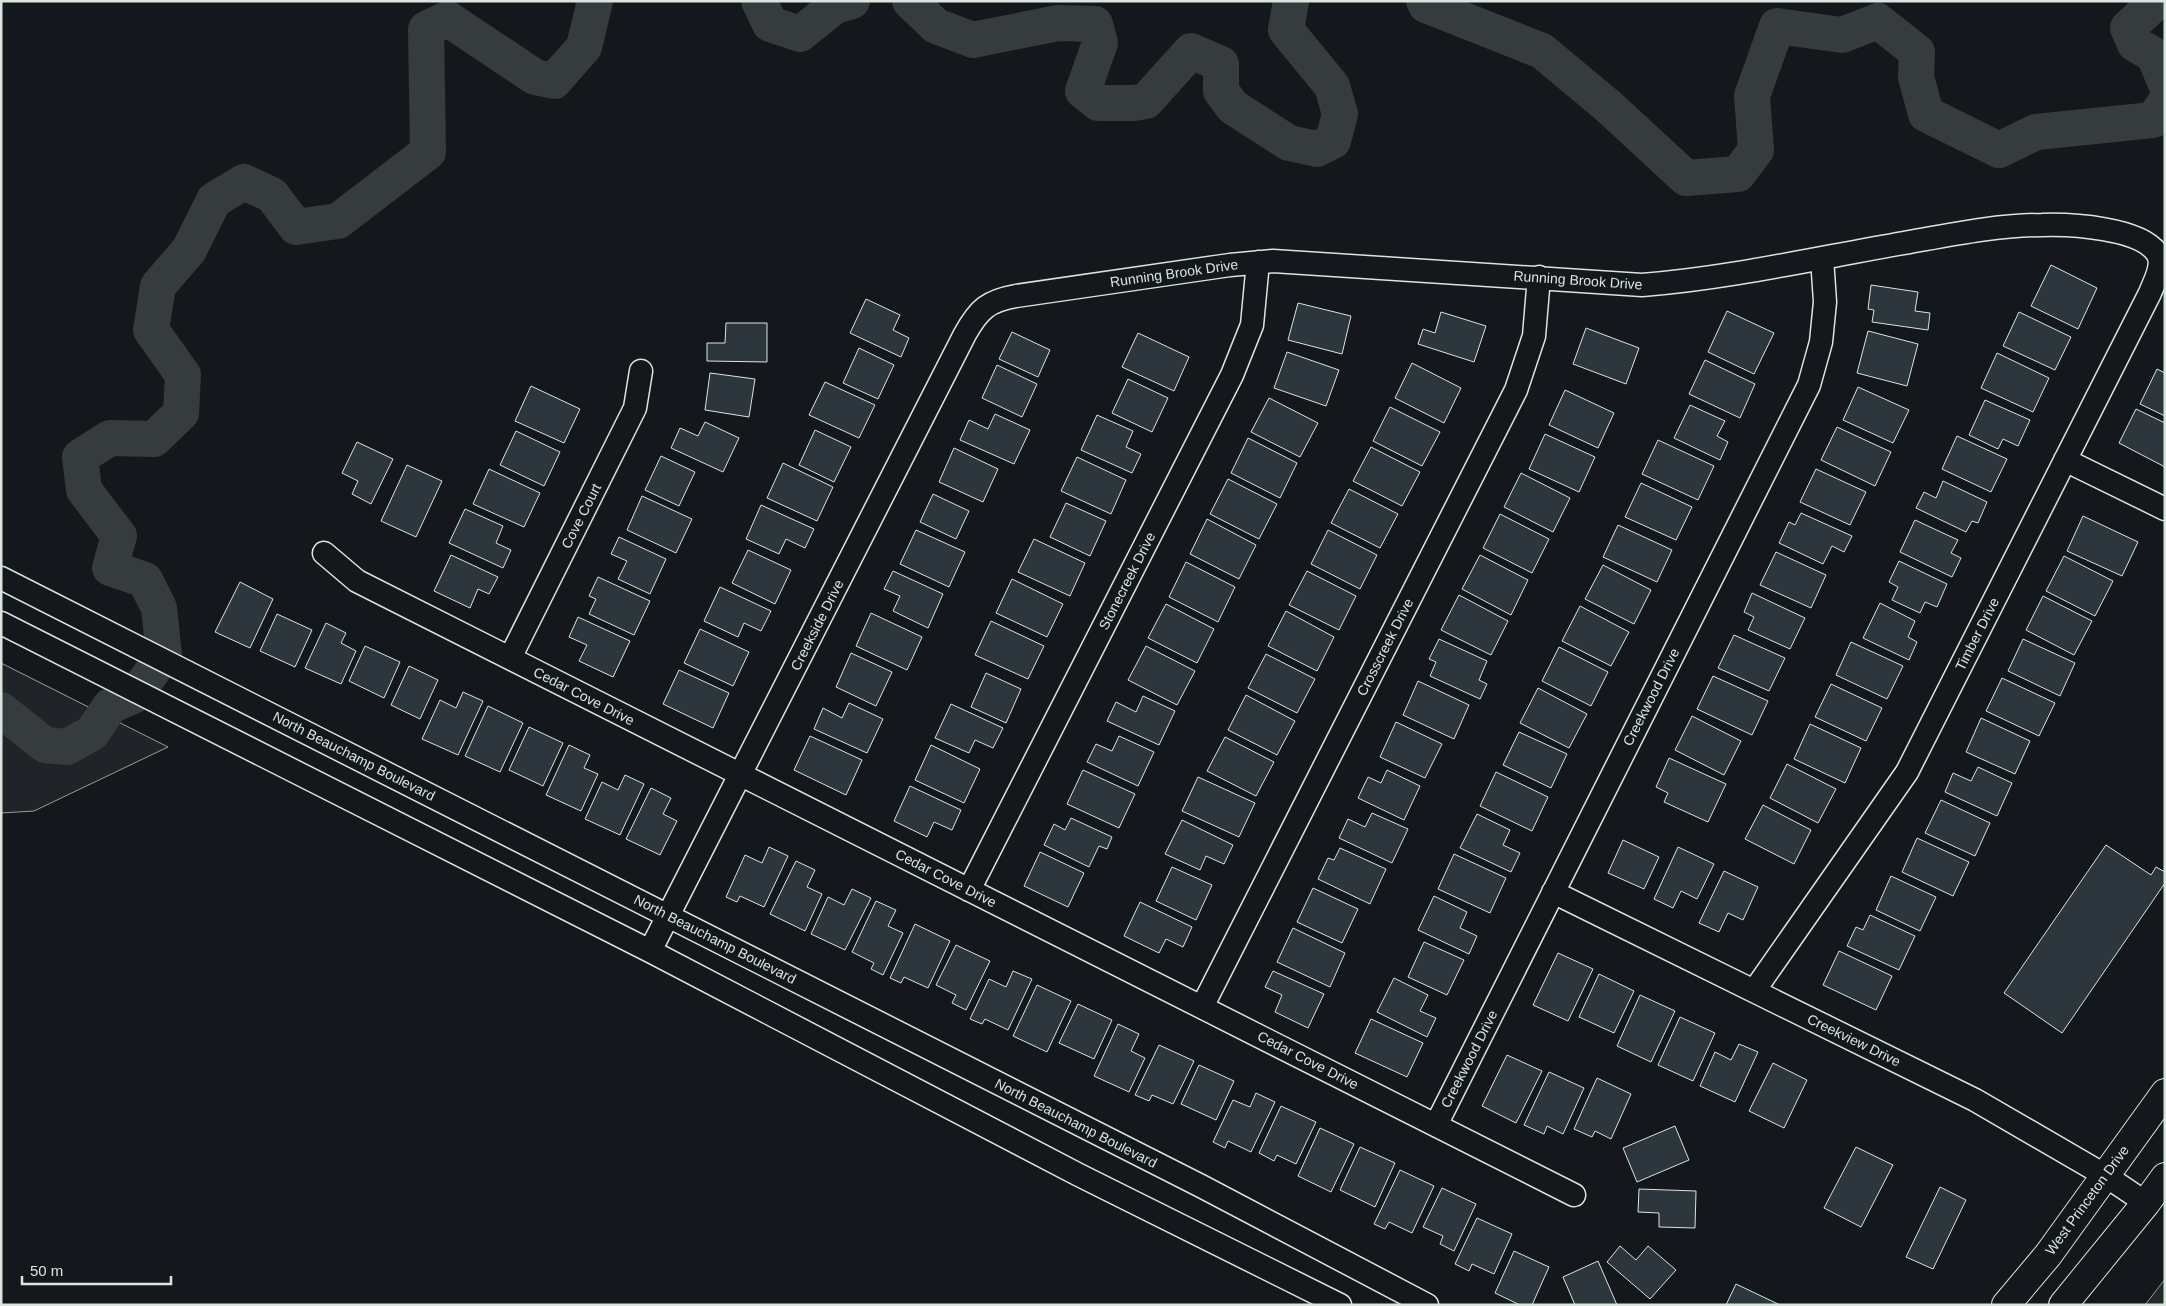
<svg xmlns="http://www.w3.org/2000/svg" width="2166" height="1306" font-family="Helvetica,sans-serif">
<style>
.green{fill:#202428;stroke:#939e99}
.parking{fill:#24282b;stroke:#939e99}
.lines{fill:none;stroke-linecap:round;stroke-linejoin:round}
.river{stroke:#363b3e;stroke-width:36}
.building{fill:#2c363c;stroke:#d8e6dc}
.minor-casing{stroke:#d8e6dc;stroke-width:25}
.highway-casing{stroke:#d8e6dc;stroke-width:30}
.minor{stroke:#14181c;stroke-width:22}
.highway{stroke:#14181c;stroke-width:28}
.labels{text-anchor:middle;stroke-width:4;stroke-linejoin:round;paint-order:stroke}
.street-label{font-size:14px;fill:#d8e6dc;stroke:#14181c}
</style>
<rect width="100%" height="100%" fill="#14181c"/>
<!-- green -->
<path class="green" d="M1,663L168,747L34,811L1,813Z"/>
<!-- parking -->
<path class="parking" d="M2165,1279V1305H2145Z"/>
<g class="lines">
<!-- river -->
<path class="river" d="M759,1L770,24L800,34L835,6L852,1
M910,1L936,26L973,40L1058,23L1095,24L1100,43L1083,91L1098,103H1134L1146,101L1191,51L1221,64V91L1233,107L1289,143L1317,149L1333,141L1340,114L1332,86L1286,30L1291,1
M1424,1L1426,5L1542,51L1608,106L1686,178L1738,174L1756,150L1752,96L1777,26L1842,35L1878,21L1917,52L1916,77L1926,114L1999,150L2036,132L2153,120L2165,103
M2157,1L2128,28L2135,44L2154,55L2165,82
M1,710L45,745L67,747L92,733L110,706L135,695L164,655L159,608L145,580L110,568L119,536L84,490L80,457L110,438L154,439L181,413L183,375L151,330L158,286L189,250L214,200L244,182L272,195L296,227L338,221L428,152L426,29L448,19L535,77L554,81L584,47L595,1"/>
</g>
<!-- building -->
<path class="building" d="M2051,265L2097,288L2078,329L2031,306Z
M1871,285L1918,292L1915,311L1930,313L1928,330L1872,322L1874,310L1868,309Z
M866,299L900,315L893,330L909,338L901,357L850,333Z
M1298,303L1351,316L1342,354L1288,340Z
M1727,311L1774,333L1754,374L1708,352Z
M1441,312L1486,326L1474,362L1418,344L1423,329L1435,333Z
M2019,312L2071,337L2055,370L2003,346Z
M726,323H767V362L707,361V343H725Z
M1586,328L1639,348L1626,384L1573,364Z
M1868,331L1918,344L1907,386L1857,373Z
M1012,332L1050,350L1038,377L999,359Z
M1138,333L1189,357L1174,391L1122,367Z
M859,348L894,365L878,399L843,383Z
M1287,352L1339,370L1326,406L1274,388Z
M1997,353L2049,378L2033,412L1981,388Z
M1705,360L1755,384L1740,418L1689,394Z
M1412,363L1461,388L1444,423L1395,398Z
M997,365L1037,384L1022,417L982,398Z
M2157,369L2165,373V416L2140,404Z
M710,373L755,379L749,417L705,410Z
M1128,379L1168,398L1152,432L1112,413Z
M825,382L875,405L859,438L809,415Z
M531,386L580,409L564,443L515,421Z
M1858,387L1909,410L1893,443L1843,420Z
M1565,390L1614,413L1598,448L1549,425Z
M1269,398L1318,423L1300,457L1251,432Z
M1985,400L2030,420L2018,446L2003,439L1998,449L1969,435Z
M1690,405L1725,421L1717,436L1728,442L1720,460L1674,438Z
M1390,407L1440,432L1422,466L1373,441Z
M2136,409L2165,423V467L2119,443Z
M995,414L1030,430L1014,464L960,440L969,420L988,429Z
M1097,415L1133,431L1126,447L1141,454L1132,473L1081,450Z
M705,422L739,438L723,472L671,448L680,428L698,436Z
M1837,427L1891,452L1875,486L1821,460Z
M815,430L851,447L834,482L799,465Z
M516,431L560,452L544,486L500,465Z
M1545,434L1595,457L1579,492L1529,469Z
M1957,436L2007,459L1991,492L1942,469Z
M1248,438L1297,463L1280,498L1231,473Z
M1658,440L1714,466L1698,500L1642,474Z
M357,442L393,459L371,504L352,494L358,481L342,473Z
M1371,447L1420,472L1402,506L1353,481Z
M954,448L998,469L983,502L939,482Z
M661,456L695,472L679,506L645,490Z
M1077,457L1126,480L1111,514L1061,491Z
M783,463L833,487L817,521L767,498Z
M407,465L442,481L416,537L381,521Z
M489,469L540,493L524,527L473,504Z
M1816,469L1866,492L1850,525L1800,502Z
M1521,473L1570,498L1553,532L1504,507Z
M1228,479L1277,504L1259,539L1210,514Z
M1943,481L1987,502L1978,523L1972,521L1966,532L1916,508L1924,492L1936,498Z
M1641,483L1692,507L1676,540L1625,517Z
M1349,489L1398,514L1380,548L1331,523Z
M933,494L969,511L956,539L920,522Z
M642,496L692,519L676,553L627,530Z
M1066,503L1106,521L1090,556L1050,537Z
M761,505L814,529L805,548L786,539L779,554L746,539Z
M465,509L503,526L496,543L511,550L503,568L449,543Z
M1801,513L1852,536L1844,552L1832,546L1823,564L1779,543L1789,522L1795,525Z
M1500,514L1549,539L1532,573L1483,548Z
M2083,516L2138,542L2122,576L2067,551Z
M1207,519L1256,545L1239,579L1190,554Z
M1915,520L1958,540L1951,553L1961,558L1952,577L1900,552Z
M1618,525L1672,550L1657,582L1603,557Z
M916,530L965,552L949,587L900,564Z
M1328,530L1377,555L1360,589L1311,564Z
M619,537L666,559L650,594L618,579L627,561L611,554Z
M1034,539L1085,563L1070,596L1018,572Z
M748,550L791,570L775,604L732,583Z
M1776,552L1826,575L1811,608L1760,585Z
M451,555L498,577L489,594L478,589L470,608L434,591Z
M1480,555L1528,580L1511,615L1462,589Z
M2064,556L2113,581L2095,616L2046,591Z
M1899,561L1947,584L1937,607L1925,602L1920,613L1892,600L1898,587L1889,582Z
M1186,562L1235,587L1218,622L1169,597Z
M1603,565L1651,590L1634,624L1585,599Z
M893,571L943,594L928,628L893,611L900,596L884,589Z
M1307,571L1356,596L1339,630L1289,605Z
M598,577L650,601L634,635L589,614L596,599L589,596Z
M1012,579L1063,604L1047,637L996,613Z
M240,582L273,599L250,648L215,632Z
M720,587L771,611L761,631L744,623L738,637L704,621Z
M1752,593L1805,618L1790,649L1748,630L1754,617L1744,612Z
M1459,595L1508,621L1491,655L1441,630Z
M2043,596L2092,621L2074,655L2026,630Z
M1880,603L1915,621L1908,637L1917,642L1909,660L1863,638Z
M1166,604L1214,629L1197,663L1148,638Z
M1580,606L1629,632L1611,666L1562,641Z
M1286,611L1334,637L1317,671L1268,646Z
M871,613L922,637L907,670L856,646Z
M277,614L312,630L295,667L260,651Z
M578,617L630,641L613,677L579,661L587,645L569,637Z
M991,621L1044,646L1028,679L975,655Z
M326,623L346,633L341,643L356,651L341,684L305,668Z
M700,629L749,652L733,686L684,663Z
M1734,635L1785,658L1769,691L1718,668Z
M1439,639L1487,661L1479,680L1487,684L1480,699L1430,676L1436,662L1429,659Z
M2023,639L2075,663L2060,696L2008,671Z
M1851,642L1903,666L1887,699L1836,675Z
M365,646L400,662L384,698L349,681Z
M1146,646L1195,671L1177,705L1128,680Z
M1559,647L1608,672L1591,706L1542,681Z
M851,653L892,672L876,706L836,687Z
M1266,654L1315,679L1297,713L1248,688Z
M409,666L438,680L420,719L391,705Z
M679,670L729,693L713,728L663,704Z
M986,673L1021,689L1006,723L971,707Z
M1713,676L1768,701L1752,735L1697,709Z
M2002,678L2055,703L2039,736L1986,711Z
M1418,681L1469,705L1454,739L1403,715Z
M1831,684L1882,708L1866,741L1815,717Z
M1538,688L1587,714L1569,748L1520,723Z
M463,692L483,701L458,755L422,739L440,700L456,708Z
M1246,695L1295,721L1277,755L1228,730Z
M1143,696L1175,711L1159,745L1107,721L1116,702L1136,712Z
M849,703L883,719L867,753L814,729L823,708L842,718Z
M951,704L1003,728L993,748L975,740L969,753L935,738Z
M488,706L523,723L500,772L465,756Z
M1692,716L1741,741L1724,775L1675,750Z
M1981,718L2030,741L2015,774L1966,752Z
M1396,722L1442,744L1425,778L1380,757Z
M1810,724L1861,748L1845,783L1794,759Z
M529,727L563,743L543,786L509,770Z
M1519,732L1567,754L1551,788L1503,765Z
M810,736L862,760L846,795L794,770Z
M1119,736L1154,752L1138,786L1087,762L1096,744L1112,751Z
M1225,737L1274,762L1256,796L1207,771Z
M569,745L590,755L584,768L598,774L581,811L546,795Z
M931,745L980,769L964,803L915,780Z
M1669,758L1726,784L1708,822L1664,802L1668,793L1656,787Z
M1787,764L1836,789L1818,823L1770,798Z
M1978,767L2012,783L1997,816L1945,792L1953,773L1971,781Z
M1083,770L1135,794L1119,828L1067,804Z
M1387,770L1420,786L1404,820L1358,798L1368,777L1381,783Z
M1496,772L1548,797L1532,831L1480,806Z
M625,775L644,784L620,835L585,819L602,782L618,790Z
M1198,777L1255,803L1239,837L1182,811Z
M910,786L961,810L952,830L934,822L927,837L894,821Z
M651,788L671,798L663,814L677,821L660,855L626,839Z
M1941,800L1990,823L1975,856L1925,833Z
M1763,805L1811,830L1794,864L1745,839Z
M1372,813L1408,829L1392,863L1339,838L1348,819L1365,827Z
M1477,814L1510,830L1503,845L1520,853L1511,872L1460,848Z
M1071,818L1112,837L1107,849L1099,846L1089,867L1044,845L1054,824L1065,830Z
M1182,820L1233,845L1224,864L1206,856L1200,870L1165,854Z
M1917,838L1969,862L1953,896L1902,872Z
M1623,840L1659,857L1644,889L1608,873Z
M2106,845L2151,875L2156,867L2165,872V883L2062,1033L2004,993Z
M769,847L788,856L764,907L740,896L737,902L726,897L745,855L762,863Z
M1678,847L1714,864L1697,899L1681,891L1673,908L1654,899Z
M1340,848L1386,869L1370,904L1318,879L1328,858L1334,860Z
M1040,852L1084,873L1068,907L1024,886Z
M1454,854L1506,878L1490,913L1438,889Z
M796,861L815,870L807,887L822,894L805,931L770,914Z
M1172,867L1212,885L1196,920L1156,901Z
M1724,871L1758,887L1743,920L1728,913L1719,932L1699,923Z
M1891,876L1936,897L1920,931L1876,910Z
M1313,888L1358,909L1342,943L1297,922Z
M852,889L871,898L845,950L811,934L828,897L844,905Z
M1434,896L1467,912L1460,928L1477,936L1469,954L1418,930Z
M876,901L896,910L888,926L903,933L883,975L871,969L874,963L852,952Z
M1140,902L1192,927L1183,947L1166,939L1159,953L1124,936Z
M1870,915L1915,936L1899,970L1847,946L1856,927L1863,930Z
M915,924L950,941L928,988L904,977L901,983L890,978Z
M1293,928L1345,953L1330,987L1277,962Z
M1424,942L1464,960L1447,995L1408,977Z
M956,945L990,961L966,1010L952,1003L956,995L936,985Z
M1839,951L1892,976L1876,1010L1823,985Z
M1558,953L1593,969L1568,1021L1533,1005Z
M1013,971L1032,979L1008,1030L985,1019L982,1024L970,1019L989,979L1006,987Z
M1273,971L1324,994L1308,1028L1275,1012L1282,995L1265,987Z
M1599,974L1634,991L1614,1033L1579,1017Z
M1394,978L1428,995L1420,1011L1436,1018L1427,1037L1377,1012Z
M1037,985L1071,1001L1047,1052L1013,1036Z
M1640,995L1675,1011L1651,1062L1617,1046Z
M1078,1004L1112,1020L1094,1059L1059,1043Z
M1680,1017L1715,1033L1693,1081L1658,1065Z
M1371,1019L1423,1043L1407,1077L1355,1053Z
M1118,1024L1139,1034L1131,1051L1145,1058L1129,1092L1094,1076Z
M1739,1044L1758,1052L1735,1102L1700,1086L1715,1052L1731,1060Z
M1159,1045L1194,1061L1173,1104L1152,1095L1149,1101L1135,1095Z
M1507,1055L1542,1071L1516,1123L1482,1106Z
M1773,1063L1807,1080L1784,1128L1749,1111Z
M1199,1065L1234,1081L1216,1120L1181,1104Z
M1549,1072L1584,1088L1563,1134L1547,1126L1544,1134L1524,1125Z
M1597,1078L1631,1094L1611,1139L1595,1131L1592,1137L1574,1129Z
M1256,1093L1275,1102L1251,1152L1228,1141L1225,1148L1213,1142L1233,1100L1250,1107Z
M1281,1106L1316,1122L1296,1164L1277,1155L1274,1161L1259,1153Z
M1675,1126L1689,1160L1637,1182L1623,1148Z
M1320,1128L1354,1144L1331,1192L1298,1176Z
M1360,1147L1395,1163L1375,1207L1340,1190Z
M1856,1147L1893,1165L1861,1227L1824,1208Z
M1400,1170L1434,1186L1412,1233L1389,1222L1385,1229L1374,1224Z
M1940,1187L1966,1200L1933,1269L1906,1257Z
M1442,1188L1476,1204L1454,1251L1440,1244L1443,1236L1423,1227Z
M1639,1189L1696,1191L1695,1228L1659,1227V1213L1638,1212Z
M1477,1218L1512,1234L1494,1274L1472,1264L1469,1271L1455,1264Z
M1620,1246L1636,1260L1648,1246L1676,1270L1650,1299L1607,1262Z
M1514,1251L1549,1267L1532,1305H1520L1495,1293Z
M1598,1261L1617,1305H1575L1563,1277Z
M1736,1284L1780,1305H1726Z"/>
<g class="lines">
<!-- minor casing -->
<g class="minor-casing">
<path id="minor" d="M2065,460L2165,509
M324,553L357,581L1574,1195
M1,578L1201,1186L1427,1305
M1,623L650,951L1079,1175L1340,1305
M510,658L635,408L641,371
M969,890L1232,375L1252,325L1258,262
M1553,892L1975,1100L2106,1176L2146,1203
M650,951L965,334C979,309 988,301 1016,296L1230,265L1273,261L1642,285C1730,278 1817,258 1904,243C1949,235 1996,225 2042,225C2071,224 2140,228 2157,253C2165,265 2154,282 2150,293L1907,772L1754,991
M1202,1007L1516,390L1534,336L1539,277
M1436,1125L1809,385L1821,342L1825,302L1822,258"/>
</g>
<!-- highway casing -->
<g class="highway-casing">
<path id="highway" d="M2006,1305L2048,1255L2165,1093
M2063,1305L2146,1203L2165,1177"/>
</g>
<!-- minor -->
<use href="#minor" class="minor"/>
<!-- highway -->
<use href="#highway" class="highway"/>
</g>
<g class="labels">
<!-- street labels -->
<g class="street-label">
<text transform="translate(1174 273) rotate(-8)" y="5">Running Brook Drive</text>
<text transform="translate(1578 280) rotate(4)" y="5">Running Brook Drive</text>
<text transform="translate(581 516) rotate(-63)" y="5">Cove Court</text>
<text transform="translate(1127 581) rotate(-63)" y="5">Stonecreek Drive</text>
<text transform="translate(817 625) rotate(-63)" y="5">Creekside Drive</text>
<text transform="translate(1977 634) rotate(-63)" y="5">Timber Drive</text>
<text transform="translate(1385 647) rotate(-63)" y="5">Crosscreek Drive</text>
<text transform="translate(584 696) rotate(27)" y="5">Cedar Cove Drive</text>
<text transform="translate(1651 697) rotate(-63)" y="5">Creekwood Drive</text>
<text transform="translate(354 756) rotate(27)" y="5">North Beauchamp Boulevard</text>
<text transform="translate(946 878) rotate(27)" y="5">Cedar Cove Drive</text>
<text transform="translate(715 939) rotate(27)" y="5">North Beauchamp Boulevard</text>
<text transform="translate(1854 1040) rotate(26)" y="5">Creekview Drive</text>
<text transform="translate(1469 1059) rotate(-63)" y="5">Creekwood Drive</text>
<text transform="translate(1308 1060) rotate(27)" y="5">Cedar Cove Drive</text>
<text transform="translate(1076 1123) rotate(27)" y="5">North Beauchamp Boulevard</text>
<text transform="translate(2087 1200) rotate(-54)" y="5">West Princeton Drive</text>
</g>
</g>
<!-- border -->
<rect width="2166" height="1306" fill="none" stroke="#d8e6dc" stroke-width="5"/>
<!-- scale -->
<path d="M22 1276v8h149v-8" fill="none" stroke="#d8e6dc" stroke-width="2.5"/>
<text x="30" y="1276" font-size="15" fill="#d8e6dc" stroke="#14181c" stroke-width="4" paint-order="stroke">50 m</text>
</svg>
